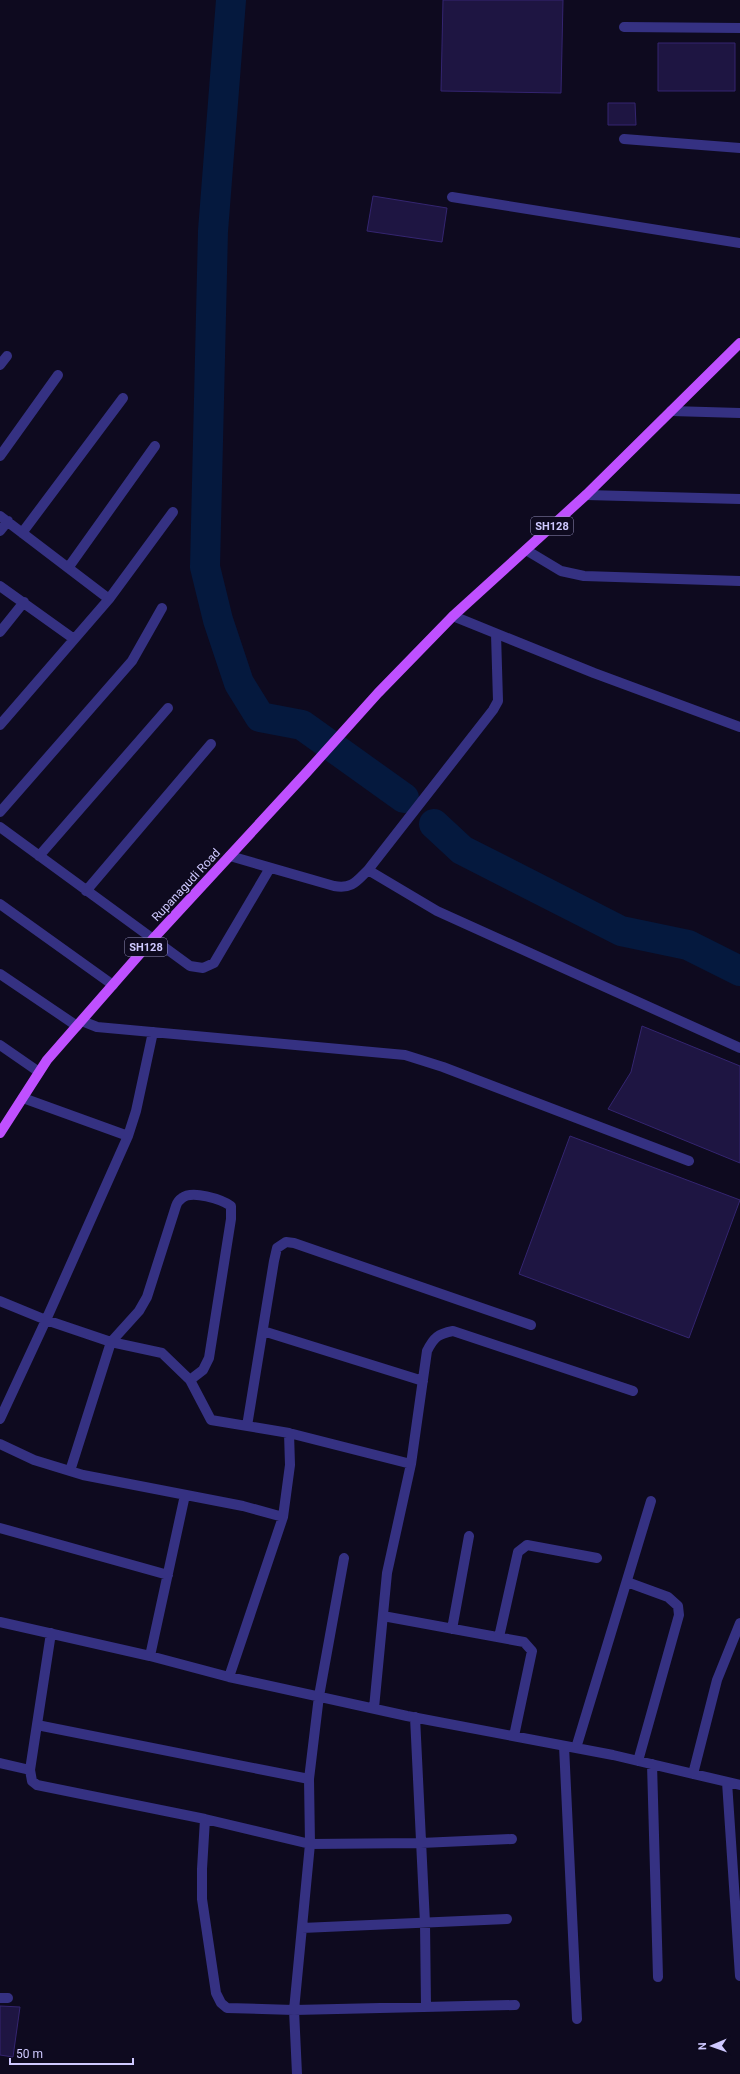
<svg xmlns="http://www.w3.org/2000/svg" width="740" height="2074" font-family="Roboto,sans-serif">
<style>
.lines{fill:none;stroke-linecap:round;stroke-linejoin:round}
.river{stroke:#05193e;stroke-width:30}
.building{fill:#1e1542;stroke:#342570}
.minor{stroke:#353182;stroke-width:10}
.major{stroke:#bf50ff;stroke-width:10}
.labels{text-anchor:middle;stroke-width:3;stroke-linejoin:round;paint-order:stroke}
.shield{fill:#0e0a1f;stroke:#9590bc;stroke-width:1}
.shield-label{font-size:11px;font-weight:bold;fill:#cfc9ff}
.street-label{font-size:12px;fill:#cfc9ff;stroke:#0e0a1f}
</style>
<rect width="100%" height="100%" fill="#0e0a1f"/>
<g class="lines">
<!-- river -->
<path class="river" d="M231,0L213,231L205,567L218,620L239,683L260,717L302,725L404,798
M434,824L462,850L621,931L688,945L740,971"/>
</g>
<!-- building -->
<path class="building" d="M443,0H563L561,93L441,91Z
M658,43H735V91H658Z
M608,103H635L636,125H608Z
M373,196L447,208L442,242L367,231Z
M642,1026L740,1066V1163L608,1109L631,1072Z
M570,1136L740,1200L689,1338L519,1274Z
M0,2006L20,2007L13,2057L0,2055Z"/>
<g class="lines">
<!-- minor -->
<path class="minor" d="M624,27L740,28
M624,139L740,148
M452,197L740,243
M0,365L7,356
M671,411L740,413
M0,456L58,375
M586,495L740,499
M0,516L109,599
M0,531L8,521
M22,533L123,398
M526,550L561,571L584,576L740,581
M68,568L155,446
M0,586L74,639
M453,616L594,673L740,727
M0,632L24,602
M0,725L109,599L173,512
M0,812L132,661L162,608
M0,827L190,966L203,968L214,963L270,868
M39,856L168,708
M230,856L334,886C352,889 356,882 368,870L493,710L498,701L496,634
M368,870L437,911L740,1048
M86,891L211,744
M0,904L113,985
M0,974L77,1026
M82,1021L97,1027L405,1055L443,1067L689,1161
M0,1045L39,1072
M23,1098L128,1136L136,1111L153,1032
M128,1136L46,1320L111,1342L162,1353L190,1380L211,1420L289,1433L411,1464
M0,1301L46,1320L0,1419
M263,1331L423,1381
M247,1426L274,1261L277,1248L286,1242L294,1243L531,1325
M0,1444L34,1460L83,1475L243,1506L283,1517
M70,1471L111,1342L139,1311L147,1297L176,1206C177,1203 179,1200 182,1198C192,1190 221,1199 231,1206V1219L209,1358L203,1370L190,1380
M0,1528L168,1575
M627,1582L668,1597L678,1606L679,1615L638,1761
M383,1616L524,1642L532,1651L514,1736
M0,1622L150,1656L229,1677L407,1716L613,1755L740,1785
M452,1629L469,1536
M51,1633L30,1770L32,1781L37,1785L205,1819L310,1844L421,1843L512,1839
M499,1637L518,1552L527,1545L597,1558
M150,1656L185,1495
M229,1677L283,1517L290,1465L289,1433
M374,1708L387,1573L411,1464L427,1351C434,1337 438,1334 453,1331L633,1391
M415,1717L425,1923L426,2007
M37,1725L309,1779
M564,1746L577,2019
M576,1748L651,1501
M0,1763L30,1770
M652,1764L658,1977
M693,1774L717,1680L740,1623
M727,1782L740,1976
M205,1819L202,1869V1899L216,1993L221,2003L227,2008L294,2010L515,2005
M302,1928L507,1919
M0,1998H8
M297,2074L294,2010L310,1844L309,1779L319,1696L344,1558"/>
<!-- major -->
<path class="major" d="M0,1133L47,1060L152,940L307,772L378,693L453,616L586,495L740,343"/>
</g>
<g class="labels">
<!-- shield labels -->
<g class="shield">
<rect x="531" y="517" width="42" height="18" rx="3"/>
<rect x="125" y="938" width="42" height="18" rx="3"/>
</g>
<g class="shield-label">
<text x="552" y="530">SH128</text>
<text x="146" y="951">SH128</text>
</g>
<!-- street labels -->
<g class="street-label">
<text transform="translate(186 885) rotate(-47)" y="4">Rupanagudi Road</text>
</g>
</g>
<!-- north arrow -->
<g transform="translate(712 2046) rotate(268)" stroke="#0e0a1f" stroke-width="3" paint-order="stroke">
<path d="M0-3L7 15L0 10L-7 15Z" fill="#cfc9ff"/>
<text y="-6" font-size="11" font-weight="bold" text-anchor="middle" fill="#cfc9ff">N</text>
</g>
<!-- scale -->
<path d="M10 2058v6h123v-6" fill="none" stroke="#cfc9ff" stroke-width="2"/>
<text x="16" y="2058" font-size="12" fill="#cfc9ff" stroke="#0e0a1f" stroke-width="3" paint-order="stroke">50 m</text>
</svg>
